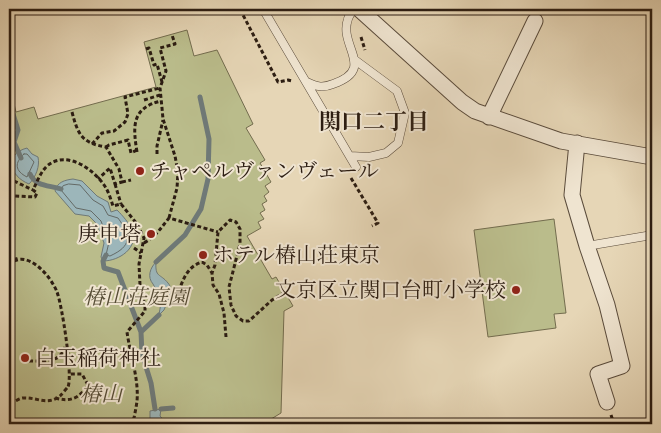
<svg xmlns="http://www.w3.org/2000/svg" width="661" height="433" font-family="'Sorts Mill Goudy','Noto Serif JP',serif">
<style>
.green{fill:#babc8b;stroke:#736c4e}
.water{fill:#9cb6ba;stroke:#6f7977}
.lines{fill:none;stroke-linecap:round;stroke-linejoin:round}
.shore{stroke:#646a66;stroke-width:1}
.stream{stroke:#6f7977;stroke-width:5}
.service-casing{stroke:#5a4b3b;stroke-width:9}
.minor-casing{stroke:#5a4b3b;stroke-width:17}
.path{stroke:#2c1d12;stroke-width:3;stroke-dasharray:4 2.5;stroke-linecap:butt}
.service{stroke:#efe4d0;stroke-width:8}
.minor{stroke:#efe4d0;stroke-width:15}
.poi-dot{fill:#8f2418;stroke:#efe4d0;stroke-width:2}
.labels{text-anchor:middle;stroke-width:4;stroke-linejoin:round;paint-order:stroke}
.poi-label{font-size:21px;fill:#2c1d12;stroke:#efe4d0;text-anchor:start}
.park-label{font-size:21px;font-style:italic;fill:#574d36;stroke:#efe4d0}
.neighbourhood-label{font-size:22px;font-weight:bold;fill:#2c1d12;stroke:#efe4d0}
</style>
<rect width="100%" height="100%" fill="#e6d6b6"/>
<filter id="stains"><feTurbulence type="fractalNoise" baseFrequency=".004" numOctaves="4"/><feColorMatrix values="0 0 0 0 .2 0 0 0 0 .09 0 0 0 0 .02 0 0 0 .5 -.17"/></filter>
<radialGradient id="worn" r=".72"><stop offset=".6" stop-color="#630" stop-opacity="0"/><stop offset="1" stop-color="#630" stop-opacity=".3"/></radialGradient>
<!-- green -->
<path class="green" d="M187,30L194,56L217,50L253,124L246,128L265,160L260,163L271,182L265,186L269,192L264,196L267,201L262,204L265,210L260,213L264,219L258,222L261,228L247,236L272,279L276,277L293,306L284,311L281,413L263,424H9V83L16,112L34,107L38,119L156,87L144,42Z
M554,219L566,313L554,314L556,328L488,337L474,230Z"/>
<!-- water -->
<path class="water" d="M27,148L32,154L38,157C40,166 36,177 29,184C9,176 4,154 27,148Z
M73,179L82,181L97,196L108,202L111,212L117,210C123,216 129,223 132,230C139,248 119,261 103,261L101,257L104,243L97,224L89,216L75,214L55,191C57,182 65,180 73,179Z
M156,262C155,278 160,273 168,283C170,285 171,289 172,291L164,310L159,315C160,308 162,300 160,294C158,289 155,289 153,284C147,277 150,268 156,262Z
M161,409L160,416L167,424H150V411Z"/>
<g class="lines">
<!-- shore -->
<path class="shore" d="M24,154H27L34,162L27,177C15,171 14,163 24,154Z
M69,184L80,185L93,200L103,206L108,215L118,218C131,236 132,246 110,256L106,255L109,242L101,221L91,211L76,208L61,190L63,186Z"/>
<!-- stream -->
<path class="stream" d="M9,101L18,130L14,142L21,158
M30,174C36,187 49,185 61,189
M106,255L103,261L104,268L118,272L141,332L142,354L151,383L155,409
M156,262L185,235L201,209L208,179L209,139L200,97
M141,332L159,315
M161,409L173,408"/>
<!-- service casing -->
<g class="service-casing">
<path id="service" d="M263,9L356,167
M307,82C317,87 323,88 333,84C377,69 338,46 348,19C349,15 352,12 354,9
M350,156L369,157L386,153L398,143L405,113L397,91L355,60
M587,246L652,235"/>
</g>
<!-- minor casing -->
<g class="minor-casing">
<path id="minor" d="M359,9L462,102L475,111L561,141L652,157
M489,117L535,21
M577,143L572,195L587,246L607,305L622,366L598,374L607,402"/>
</g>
<!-- path -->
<path class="path" d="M242,9L243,15L278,82L288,80L292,81
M361,37L365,50
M146,49L149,48L154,65L157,64L162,82
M144,100L160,95
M72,112C78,135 82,143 106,147L119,169L122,182L115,184L110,168L98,179
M92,144L102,133L114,131L125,122L128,114L125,97L160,88
M106,147L109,145L128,140L131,153L137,150
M137,152C133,127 131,108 161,101
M157,154V146L163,120
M351,178L378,223L372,226
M14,181L33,190
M122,182L131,180
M115,184L121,204
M9,198L15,196L35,197L37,193L33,190C37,182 40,173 47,166C67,149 95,170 106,188C109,193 111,200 113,206L121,204L137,224L144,238L139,264L140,285L145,306V311L127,332C130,354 139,379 137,401C136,409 134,417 133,424
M169,218L177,188L178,172L175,156L163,119L162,108L160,88L166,71L160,48L175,44L172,35
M144,243C156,236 161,228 169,218L218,232
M134,248L141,253
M9,256L17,259
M9,265C26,247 51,276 57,292C62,305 73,375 68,387C66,389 62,394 60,396C47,406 37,397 23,398C20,398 16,401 13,402C9,411 10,417 16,424
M145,306L177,297C182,282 186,267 202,262L207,265L212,273
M226,337L224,313L219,294L213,285L212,273L215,265L218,232L230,220L236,222L240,229V244L229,287L231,305L236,316L243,321H249L272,300L285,292
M29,361C44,361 59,364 65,347
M55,398C70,402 79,399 88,385L82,374H69
M611,415L614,424
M128,424L134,418"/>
<!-- service -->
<use href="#service" class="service"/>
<!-- minor -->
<use href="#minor" class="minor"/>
</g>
<!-- markers -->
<g class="poi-dot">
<circle cx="140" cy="171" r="5"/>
<circle cx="151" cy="234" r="5"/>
<circle cx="203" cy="255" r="5"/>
<circle cx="516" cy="290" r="5"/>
<circle cx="25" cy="358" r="5"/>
</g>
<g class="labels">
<!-- poi labels -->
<g class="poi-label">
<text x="150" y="178">チャペルヴァンヴェール</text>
<text x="141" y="241" text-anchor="end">庚申塔</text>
<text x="213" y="262">ホテル椿山荘東京</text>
<text x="506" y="297" text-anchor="end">文京区立関口台町小学校</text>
<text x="35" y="365">白玉稲荷神社</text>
</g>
<!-- park labels -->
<g class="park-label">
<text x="136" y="304">椿山荘庭園</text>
<text x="101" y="401">椿山</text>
</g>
<!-- neighbourhood labels -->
<g class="neighbourhood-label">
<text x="374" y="129">関口二丁目</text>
</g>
</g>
<!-- margin -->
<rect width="661" height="433" fill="none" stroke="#e6d6b6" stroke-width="30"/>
<rect x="10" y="10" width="641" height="413" fill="none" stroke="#2c1d12" stroke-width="2.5"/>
<rect x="15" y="15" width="631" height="403" fill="none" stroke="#2c1d12"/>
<rect width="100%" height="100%" filter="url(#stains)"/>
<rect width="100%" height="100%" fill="url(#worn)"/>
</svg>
